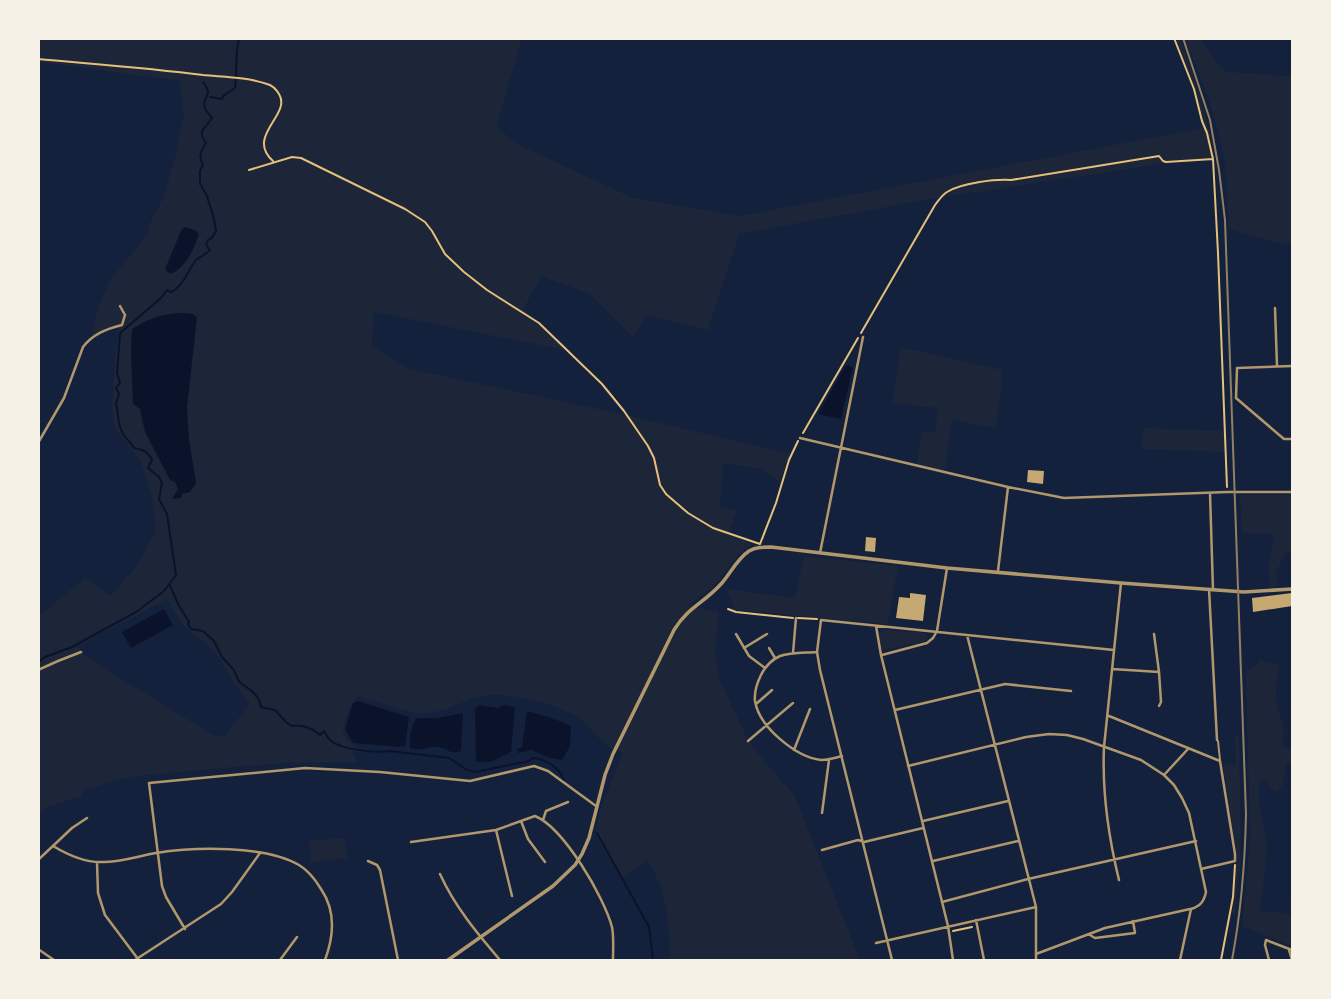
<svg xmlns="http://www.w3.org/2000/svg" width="1331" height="999" font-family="Signika,sans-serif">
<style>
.green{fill:#1d2539;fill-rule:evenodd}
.water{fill:#0b132b}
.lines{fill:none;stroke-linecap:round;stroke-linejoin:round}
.stream{stroke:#0b132b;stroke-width:2}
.building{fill:#c6a872}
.path{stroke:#e5c07b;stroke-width:2}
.service{stroke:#b1986c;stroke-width:2}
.minor{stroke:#b1986c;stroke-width:2.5}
.tertiary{stroke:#b1986c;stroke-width:3.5}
.rail{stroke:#918062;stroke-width:2}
</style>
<rect width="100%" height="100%" fill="#14213d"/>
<!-- green -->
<path class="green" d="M39,39H522L496,126L515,143L633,198L739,216L1204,128L1214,160L1193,159L937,198L739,234L708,330L646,315L633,337L590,294L542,276L523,309L571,351L374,312L372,346L410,369L622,414L790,454L779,482L761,469L723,463L720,506L737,511L728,535L753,544C737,551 731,565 721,578C713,588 701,596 690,604L698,608L719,612L715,652L720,681L747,738L766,764L794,794L860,960H670C669,923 668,894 648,861L622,877C616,867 598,843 596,833C594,821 617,767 623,753C616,750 609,748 604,743C597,737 592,729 585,723C567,706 517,694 493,695C465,696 442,717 414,713L358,696C351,702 339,729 345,737C348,742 354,745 358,749V751H352L357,762L286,763L221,768L130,777L83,790L81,796L48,807L39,814V616L85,578L110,596L136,567L156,531L152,497L141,462L115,428L112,409L115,358L119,327L106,330L93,339L91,336C95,322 98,307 104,293C115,270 136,251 150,230L147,229L163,198L176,154L184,113L179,80L130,75L88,68L39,62ZM167,599L181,623L216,653L237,687L250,704L223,737L213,735L110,672L81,652L78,646Z
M1176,39H1180C1194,73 1204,108 1213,144H1211L1208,133L1203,122L1194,86Z
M1185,39H1201L1220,67L1228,72L1292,76V243L1283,244L1229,229C1227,206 1227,181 1224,158C1217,117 1201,77 1185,39Z
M900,347L1003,370L996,428L952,420L945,471L917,465L922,431L935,432L938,408L893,403Z
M1143,428L1224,431L1225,452L1141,449Z
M1240,495H1292V553L1285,554L1276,572L1278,586L1270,587L1268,565L1274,537L1271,534L1242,533Z
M804,556L898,566L888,624L736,610L734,608L727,589L795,598Z
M882,630L926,633L928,637L926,641L884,650H882L879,636Z
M1260,660L1279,665L1276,687L1277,708L1284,727L1282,739V747L1292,750V763L1286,765C1284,775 1285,789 1274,792L1267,782L1259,781V801L1267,845L1263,888L1259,912H1276L1291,915L1290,903L1292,896V946L1242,926L1250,840L1246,670L1254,667Z
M1235,736H1239L1241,859L1235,916L1232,913L1237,857L1223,763L1236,766Z
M344,838L347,858L311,862L309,841Z"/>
<!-- water -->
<path class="water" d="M184,227L195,230L199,234C194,249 186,268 170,274L165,269L181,231Z
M182,313L193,314L197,317L187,408L189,439L196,483L190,492L182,494L181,498L172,499L178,489L175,482L170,480L145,432L140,409L133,404L131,351L132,329C150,318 161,314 182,313Z
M846,365L853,367L841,419L818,414Z
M164,609L173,625L131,648L122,632Z
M358,701L409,717L405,746L399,747L353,743L345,729L353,703Z
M479,705L498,708L504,705L515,707L511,752L491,762H476L475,709Z
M527,711L552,718L571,726L570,746L562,760L551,758L531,750L518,753L517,749L522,747Z
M463,713L461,751C448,755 450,749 439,747C429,745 422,752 410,748C409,740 411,724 417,718H437Z"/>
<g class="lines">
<!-- stream -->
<path class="stream" d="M210,97L222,99L223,96L235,88C237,72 235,55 239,38
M170,585L178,604L189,622L188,624L191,629L203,631L214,641L222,657L234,670L239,682L252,691L259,699L261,707L275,710L286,722L292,726C302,724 314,729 320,735L324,731C326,734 328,739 331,741C343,750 375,753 390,751L449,758L467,770L475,772L529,761L532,758C546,759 559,767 564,780
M38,662L45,657L72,647L136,612L164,591L176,575L167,514L159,499L162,483L159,477L148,468L152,460C148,451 143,450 134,448C131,442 126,439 123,434C117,424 119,414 116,404L119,394L116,388L120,383L117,373L120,333L161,298L167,290L171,292C183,287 188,270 196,260C200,256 206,255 210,250L206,245L208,240L212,238L216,231L214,219L207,196L200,184V171L203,165C198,156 201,151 206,143L202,136V131L212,118L205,109L204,103C208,92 211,93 203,82
M597,833L649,927L653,960"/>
</g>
<!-- building -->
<path class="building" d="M1028,470L1044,471L1043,484L1027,482Z
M866,537L876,538L875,552L865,551Z
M910,593L926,595L923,621L896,618L899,597L910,598Z
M1292,593V606L1253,612L1252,598Z"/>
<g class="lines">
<!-- path -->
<path class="path" d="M1174,38L1194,89L1202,121L1207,133L1213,159L1218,253L1227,487
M38,59C93,64 149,68 203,75C224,77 247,77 267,84C271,85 276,89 279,94C292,115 245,136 273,161
M249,170L292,157L301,158L405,209L425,222L432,231L445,254L464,272L487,290L539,323L602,384L624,411L648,446L654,458L660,485L666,494L688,513L713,528L760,544L776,503L789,460L798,441
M861,333L935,205C939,200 942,195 947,192C961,183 995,179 1011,180L1159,156L1163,161L1166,162L1213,159
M803,433L858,338
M728,609L736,612L793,618
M798,618L817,619
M953,931L972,927
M1221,960L1233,897L1235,865"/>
<!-- service -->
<path class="service" d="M1218,741L1220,760"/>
<!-- minor -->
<path class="minor" d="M1275,308L1277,366
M1292,366L1237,368L1236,398L1284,439H1292
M800,438L1008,487L1064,498L1227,492H1292
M38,443L64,398L83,347C93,334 106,329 122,325L125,315L120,306
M1210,493L1213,590
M820,553L863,337
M998,571L1008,487
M1209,589L1217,740
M876,626L881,655L948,926L953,960
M736,634L749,656L765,668
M1154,634L1159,672
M967,635L1036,907V960
M744,648L767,634
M769,648L775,658
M817,652C805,653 791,652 780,656C771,660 765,667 761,675C757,683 754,692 755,701C759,727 796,757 821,760C828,760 835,758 842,756
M793,653L796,618
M882,655L927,643L933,638L937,631L947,568
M1112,669L1159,672L1161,702L1159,706
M38,670L58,661L81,652
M756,704L772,690
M895,710L1005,684L1071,691
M1109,716L1220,761L1235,854V861L1201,869
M748,741L793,703
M794,750L810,709
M908,766L1026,737L1049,734L1067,735L1083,739L1141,760L1164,775L1174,785L1182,798L1189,813L1206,892C1204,901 1201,906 1191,909L1180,960
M1164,775L1188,749
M822,813L829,760
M543,820L546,811L568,802
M521,821L528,839L545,862
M923,821L1008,801
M496,830L512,896
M411,842L496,830L535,816C564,828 604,897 612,927C614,937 613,950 613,960
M53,846C68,855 85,863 103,862C121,862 139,856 156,853C194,847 266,845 299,865C309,871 315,879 321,889C336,911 334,936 325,960
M822,850L858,840L864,842L923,828
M38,860L72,828L87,818
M368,861L377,865L380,870L398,960
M933,861L1018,841
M97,862L98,893L105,915L138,959
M440,874C455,907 477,933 500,960
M1119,880C1108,835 1102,792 1104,747L1121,583
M942,902L1028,879L1196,841
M976,920L984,960
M185,929L166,897L162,886L149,783L305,768L380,772L470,781L534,766L548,771L596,806
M1090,935L1095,938L1135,933L1133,921
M876,943L1036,907
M38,949L54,960
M1289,950L1292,960
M1036,954L1105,928L1190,909
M135,960L221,904L232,892L260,853
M280,960L297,937
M892,960L820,670L817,652L821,620L1114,650
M1269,960L1265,945L1266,940L1292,950"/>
<!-- tertiary -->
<path class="tertiary" d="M448,960L553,886L575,865L582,854L589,838L605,775L613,754L674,630C688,607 704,603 721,584C730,574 737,559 749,551C756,547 763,547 771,547L947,568L1121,583L1244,592L1292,589"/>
<!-- rail -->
<path class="rail" d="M1183,38L1210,120L1219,170L1225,220L1246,814C1245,864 1241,912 1232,960"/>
</g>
<!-- border -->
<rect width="1331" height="999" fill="none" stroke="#f6f1e7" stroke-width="80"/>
</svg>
